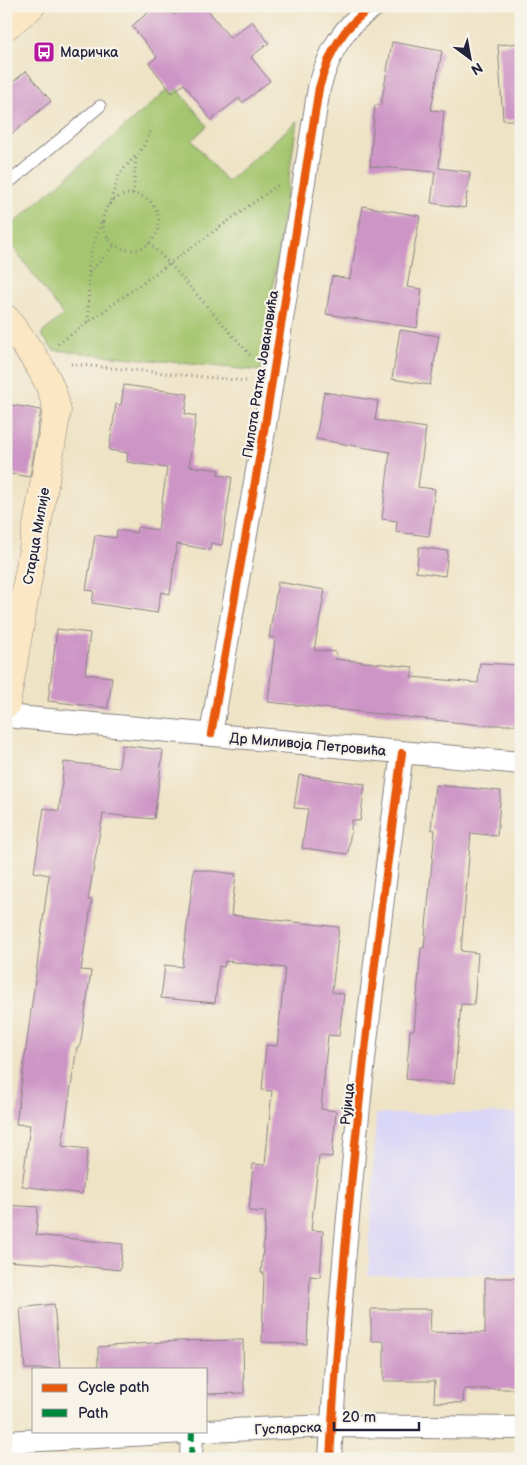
<svg xmlns="http://www.w3.org/2000/svg" width="527" height="1465" font-family="'Balsamiq Sans',sans-serif">
<style>
.built{fill:#dad6f7}
.green{fill:#a5c66f;stroke:#647455}
.building{fill:#cd95c6}
.lines{fill:none;stroke-linecap:round;stroke-linejoin:round}
.lane-casing{stroke:#888280;stroke-width:13}
.street-casing{stroke:#888280;stroke-width:24}
.secondary-casing{stroke:#888280;stroke-width:29}
.path{stroke:#888280;stroke-width:3;stroke-dasharray:1 4;stroke-linecap:butt}
.lane{stroke:#fff;stroke-width:11}
.street{stroke:#fff;stroke-width:22}
.secondary{stroke:#fbe7c3;stroke-width:28}
.quiet{stroke:#00873e;stroke-width:6;stroke-dasharray:12 6;stroke-linecap:butt}
.cycleway-casing{stroke:#f7f3e8;stroke-width:11}
.cycleway{stroke:#e8590c;stroke-width:8}
.labels{text-anchor:middle;stroke-width:4.5;stroke-linejoin:round;paint-order:stroke}
.poi-label{font-size:14px;fill:#22223b;stroke:#f7f3e8;text-anchor:start}
.street-label{font-size:14px;fill:#22223b;stroke:#f7f3e8}
</style>
<rect width="100%" height="100%" fill="#f7f3e8"/>
<filter id="ink" filterUnits="userSpaceOnUse"><feTurbulence type="fractalNoise" baseFrequency=".02" numOctaves="2"/><feDisplacementMap in="SourceGraphic" scale="10" xChannelSelector="R" yChannelSelector="G"/><feConvolveMatrix kernelMatrix="1 2 1 2 8 2 1 2 1" color-interpolation-filters="sRGB"/></filter>
<filter id="wash" filterUnits="userSpaceOnUse"><feTurbulence type="fractalNoise" baseFrequency=".0096" numOctaves="4" result="noise"/><feDisplacementMap in="SourceGraphic" scale="20" xChannelSelector="R" yChannelSelector="G"/><feGaussianBlur stdDeviation="1.12" result="paint"/><feColorMatrix in="noise" values="0 0 0 0 0 0 0 0 0 0 0 0 0 0 0 0 0 1.4 0 .05"/><feComposite in="paint" operator="in"/></filter>
<g filter="url(#wash)">
<rect width="100%" height="100%" fill="#eee3c5"/>
<!-- built -->
<path class="built" d="M521,1113V1275H368L376,1114Z"/>
<!-- green -->
<path class="green" d="M174,84L207,126L192,140L227,182L297,121L261,371L53,350L41,334L63,315L6,237V230Z"/>
<g id="blocks">
<!-- building -->
<path class="building" d="M156,6H167L174,15L186,6H205L230,38L252,21L269,43L251,57L270,81L242,103L239,98L211,120L184,84L172,93L149,63L157,57L132,26Z
M392,42L442,51L431,110L444,111L439,168L470,172L465,208L431,203L435,172L370,166L375,105H381Z
M521,43V120H503L498,45Z
M26,71L51,101L6,139V88Z
M363,206L420,216L407,287L422,289L417,328L326,314L332,276L350,279Z
M400,330L439,336L430,385L392,379Z
M124,385L188,394L185,414L196,416L189,466L219,470L218,475L232,477L222,545L211,543L210,550L177,544L170,594L161,592L157,613L92,603L94,591L86,590L95,535L116,538L117,530L136,533L137,527L158,530L167,468L127,462L128,453L109,450L116,404L121,405Z
M324,392L378,401L375,420L426,428L418,487L435,489L429,536L396,532L397,521L382,519L390,452L316,439Z
M6,404L41,410L30,477L6,473Z
M419,547L448,551L445,576L416,572Z
M278,582L325,590L314,650L336,652L335,659L413,667L411,677L478,683L480,663L521,665V725H481L268,702L275,638L269,637Z
M57,629L90,633L85,674L112,677L108,708L48,701Z
M122,745L163,750L154,819L103,814L88,900H92L81,970L91,971L80,1047H77L62,1146L88,1149L82,1194L22,1186L30,1125L16,1124L49,875L34,872L44,808L59,811L64,762L119,768Z
M299,775L365,784L360,821L352,820L348,854L302,848L308,809L294,808Z
M435,785L501,791L497,836L471,833L461,951L478,953L474,1005L461,1004L454,1084L406,1079L410,1030H414L421,948H424L435,830L431,829Z
M194,869L236,874L231,915L339,927L332,992L344,994L339,1036L328,1035L321,1109L336,1111L332,1157L319,1156L311,1230L323,1231L320,1277L310,1276L307,1344L262,1342L264,1273H261L266,1212L249,1211L253,1164L265,1165L272,1091L262,1090L266,1045L277,1046L285,968L225,961L224,967L219,966L215,1003L161,998L165,965L182,967Z
M6,1205L38,1207L36,1235L123,1244L120,1270L50,1263V1264L6,1261Z
M485,1278H521V1389H464L463,1403L434,1402L435,1381H384V1341H371V1309H431L430,1332L485,1333Z
M54,1304L60,1369H25L20,1308Z
M243,1340L244,1393L206,1394V1369H98V1347L177,1341Z"/>
</g>
</g>
<g filter="url(#ink)">
<use href="#blocks" fill-opacity="0" stroke="#888280" stroke-width="1"/>
<g class="lines">
<!-- lane casing -->
<g class="lane-casing">
<path id="lane" d="M6,185L100,106"/>
</g>
<!-- street casing -->
<g class="street-casing">
<path id="street" d="M6,716L521,763
M211,734L264,431L319,88C329,53 342,26 374,6
M206,1431L332,1426L521,1428
M6,1442L202,1431
M191,1459L192,1432
M330,1459C343,1223 370,987 402,753"/>
</g>
<!-- secondary casing -->
<g class="secondary-casing">
<path id="secondary" d="M6,26L31,6
M6,319C26,347 52,376 57,411L6,704"/>
</g>
<!-- path -->
<path class="path" d="M133,194L136,159L152,130
M103 222a28 28 0 1 1 56 0a28 28 0 1 1-56 0Z
M109,205L120,173L137,154
M149,243L169,263L250,355
M89,273L115,245
M88,322L89,260L102,220
M58,344L278,185
M71,364L246,381"/>
<!-- lane -->
<use href="#lane" class="lane"/>
<!-- street -->
<use href="#street" class="street"/>
<!-- secondary -->
<use href="#secondary" class="secondary"/>
<!-- quiet -->
<path class="quiet" d="M191,1459L192,1432"/>
<!-- cycleway casing -->
<g class="cycleway-casing">
<path id="cycleway" d="M211,734L264,431L319,88C329,53 342,26 374,6
M330,1459C343,1223 370,987 402,753"/>
</g>
<!-- cycleway -->
<use href="#cycleway" class="cycleway"/>
</g>
</g>
<!-- icons -->
<defs>
<g id="bus-square" transform="scale(1.125)"><rect x="-9" y="-9" width="18" height="18" rx="4" fill="#b5179e" stroke="#f7f3e8"/><path d="M-5-6H5V4H4V6H2V4H-2V6H-4V4H-5ZM-3.5-4V0h7V-4ZM-3.5 1.2v1.5H-2V1.2ZM2 1.2v1.5H3.5V1.2Z" fill="#fff"/></g>
</defs>
<g fill-rule="evenodd">
<use href="#bus-square" x="44" y="52"/>
</g>
<g class="labels">
<!-- poi labels -->
<g class="poi-label">
<text x="60" y="57">Маричка</text>
</g>
<!-- street labels -->
<g class="street-label">
<text transform="translate(260 374) rotate(-81)" y="5">Пилота Ратка Јовановића</text>
<text transform="translate(36 536) rotate(-80)" y="5">Старца Милије</text>
<text transform="translate(308 744) rotate(5)" y="5">Др Миливоја Петровића</text>
<text transform="translate(347 1104) rotate(-84)" y="5">Рујица</text>
<text transform="translate(288 1428) rotate(-2)" y="5">Гусларска</text>
</g>
</g>
<!-- margin -->
<rect width="527" height="1465" fill="none" stroke="#f7f3e8" stroke-width="25"/>
<!-- legend -->
<rect x="32" y="1368" width="175" height="65" fill="#f7f3e8" stroke="#a29fa3"/>
<rect x="42" y="1384" width="25" height="8" fill="#e8590c" stroke="#a29fa3"/>
<text x="78" y="1392" font-size="15" fill="#22223b">Cycle path</text>
<rect x="42" y="1409" width="25" height="8" fill="#00873e" stroke="#a29fa3"/>
<text x="78" y="1418" font-size="15" fill="#22223b">Path</text>
<!-- north arrow -->
<g transform="translate(470 58) rotate(148)" stroke="#f7f3e8" stroke-width="4" paint-order="stroke">
<path d="M0-4L9 19L0 12L-9 19Z" fill="#22223b"/>
<text y="-8" font-size="14" font-weight="bold" text-anchor="middle" fill="#22223b">N</text>
</g>
<!-- scale -->
<path d="M334 1422v8h85v-8" fill="none" stroke="#22223b" stroke-width="2.5"/>
<text x="342" y="1422" font-size="15" fill="#22223b" stroke="#f7f3e8" stroke-width="4" paint-order="stroke">20 m</text>
</svg>
